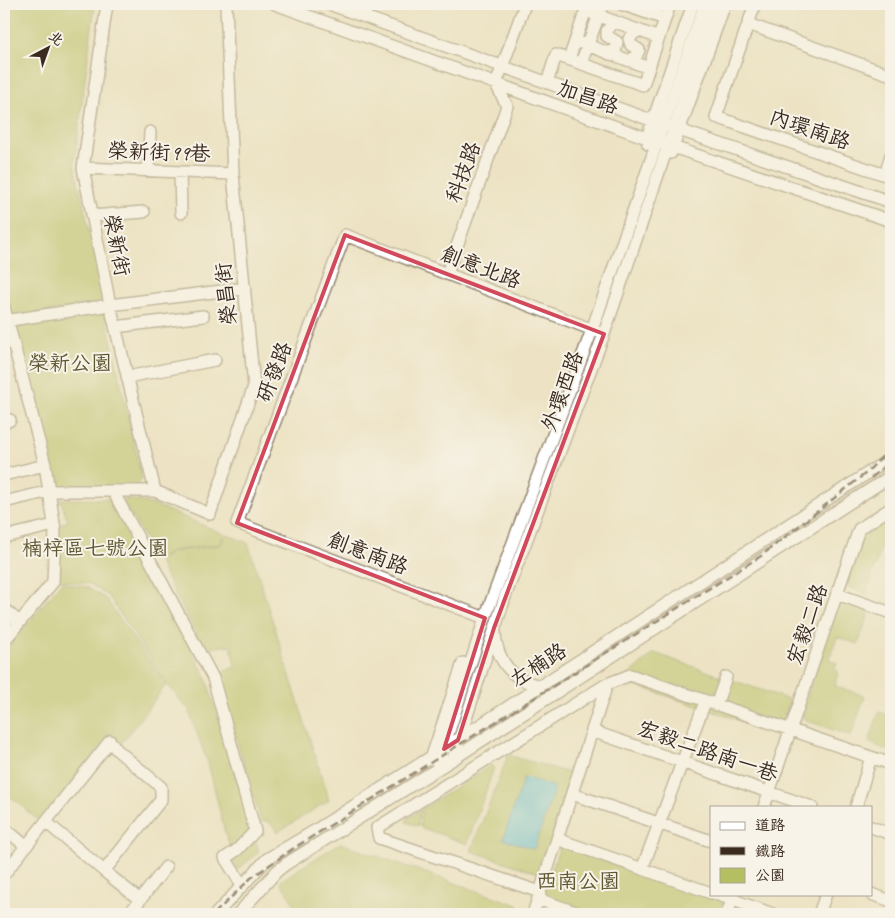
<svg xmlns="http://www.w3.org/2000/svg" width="895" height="918" font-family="Caveat,'LXGW WenKai TC',sans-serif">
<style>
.green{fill:#b3bf61;stroke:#777440}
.water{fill:#58bdd6;stroke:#4a747a}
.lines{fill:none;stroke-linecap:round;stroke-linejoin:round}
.minor-casing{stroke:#948671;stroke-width:14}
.minor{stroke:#fff;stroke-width:11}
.rail{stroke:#3b2a1e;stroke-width:2.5;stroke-dasharray:8 4;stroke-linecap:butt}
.marked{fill:none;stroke:#d1495b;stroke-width:4;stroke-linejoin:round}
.labels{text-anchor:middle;stroke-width:4;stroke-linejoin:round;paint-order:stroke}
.street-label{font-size:21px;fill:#3b2a1e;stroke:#f7f3e8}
.park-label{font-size:21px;fill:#5f5732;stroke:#f7f3e8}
</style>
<rect width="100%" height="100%" fill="#f7f3e8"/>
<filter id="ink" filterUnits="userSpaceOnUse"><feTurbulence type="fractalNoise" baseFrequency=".02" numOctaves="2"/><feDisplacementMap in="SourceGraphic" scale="10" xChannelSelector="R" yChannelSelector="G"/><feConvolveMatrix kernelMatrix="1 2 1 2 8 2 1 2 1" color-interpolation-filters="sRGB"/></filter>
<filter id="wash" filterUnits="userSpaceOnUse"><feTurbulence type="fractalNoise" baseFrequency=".0096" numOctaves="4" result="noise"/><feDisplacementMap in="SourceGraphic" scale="20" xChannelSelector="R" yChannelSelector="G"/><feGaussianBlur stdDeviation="1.12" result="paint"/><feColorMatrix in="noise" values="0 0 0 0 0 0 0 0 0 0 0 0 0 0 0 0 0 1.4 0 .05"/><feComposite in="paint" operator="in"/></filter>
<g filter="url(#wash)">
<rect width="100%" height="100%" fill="#ede3c4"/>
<!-- green -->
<path class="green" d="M4,4H95L74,164L104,294L102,303L14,318L8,312L4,293Z
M100,312L106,317L142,479L136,487L58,488L52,483L15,332L19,324Z
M60,499H111L206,677L259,852L237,870L224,829L209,766L188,709L169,687L109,597L90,584L62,581L57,572V526L68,521Z
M129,499L155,505L224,534L220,544L172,551L158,560L123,502V500Z
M891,513V522H889L866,594L848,587L847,579L862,533Z
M226,534L248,543L329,800L278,832L268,821L261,822L217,674L235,667L231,645L204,649L158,561L173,552L220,545Z
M61,583L87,587L106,599L166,685L120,745L110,735L40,822L4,791V652Z
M842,601L870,611L858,644L837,637L829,659L837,663L834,670L838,671L835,686L865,696L851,736L805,720L802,714L836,605Z
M654,653L790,700L778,733L622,681Z
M879,712L891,716V752L869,742Z
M508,755L573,774L541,874L471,851Z
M491,765L494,768L467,844L420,827L422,809Z
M420,810L418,826L406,822L407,819Z
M340,843L518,905L522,914H300L280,881Z
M560,846L723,902L719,914H593L542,897Z"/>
<!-- water -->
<path class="water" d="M524,777L555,787L534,849L503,839Z"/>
</g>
<g filter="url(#ink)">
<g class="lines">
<!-- minor casing -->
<g class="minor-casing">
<path id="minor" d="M107,4L83,168L110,305L155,491
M275,4L658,142L891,221
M329,4L673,128L891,202
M621,4L665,19
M755,4L716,117L891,177
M586,11L659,38
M650,14L657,8V4
M364,16L369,4
M748,24L891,75
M576,41L649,68
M609,54L616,48L617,42L607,36V31L614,21
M569,59L588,4
M630,61L637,55L639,50L631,45L629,39L637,30
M581,63L603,4
M547,83L556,55L643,85L670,4
M496,84L525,4
M648,144L647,138L693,4
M671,153L725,4
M83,168L233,174
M148,171L150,132
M180,172L181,213
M885,175L891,155
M92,216L144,212
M447,274L507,106L496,84
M4,307L45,465L55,530L53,582L4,641
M4,321L110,305L245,288
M115,327L203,316
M127,377L215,360
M4,422L10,420
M4,475L45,465
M113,491L213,678L255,831L237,850L225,858L242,885
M4,502L50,491H155L210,514L254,386L233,174L226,4
M4,537L54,525
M837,594L891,613
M4,609L19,622
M485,618L237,523L345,235L604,334
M495,632C496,661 513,681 541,686
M716,705L726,677
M592,731L812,807
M431,759L463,663
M453,759L505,597L604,334L716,4
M437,769L485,618L592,330L705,4
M572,794L711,841
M764,807L859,529L891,508
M856,807L871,757
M871,827L891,834
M4,828L26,846
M557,839L711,893
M642,869L705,702
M104,871L140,900
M4,874L110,741L117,750L161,787V800L104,871L46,822
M540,892L379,838L377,828L607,684L630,675L891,764
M716,894L773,914
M871,894L891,901
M538,899L581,914
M129,914L166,867
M216,914L267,859L316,830L431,757L891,458
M238,914L277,871L286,864L453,759L891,476
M533,914L607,684
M727,914L734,895
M819,914L826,894"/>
</g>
<!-- minor -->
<use href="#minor" class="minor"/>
<!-- rail -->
<path class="rail" d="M871,478L891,460
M214,914L251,878L294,848L761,556L866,473L891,448"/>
</g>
</g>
<!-- marked area -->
<path d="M0 0H895V918H0ZM345,235L604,334L494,628L458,740L444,749L485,618L237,523Z" fill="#ede3c4" fill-opacity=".55" fill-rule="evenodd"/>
<path class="marked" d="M345,235L604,334L494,628L458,740L444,749L485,618L237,523Z"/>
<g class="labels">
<!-- street labels -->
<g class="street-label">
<text transform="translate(588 97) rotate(19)" y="7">加昌路</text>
<text transform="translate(810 129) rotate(19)" y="7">內環南路</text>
<text transform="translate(159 152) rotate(2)" y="7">榮新街99巷</text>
<text transform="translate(463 172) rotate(-70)" y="7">科技路</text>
<text transform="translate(117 245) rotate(79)" y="7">榮新街</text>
<text transform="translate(481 267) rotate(21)" y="7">創意北路</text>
<text transform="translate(226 294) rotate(-96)" y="7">榮昌街</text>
<text transform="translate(274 372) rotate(-69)" y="7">研發路</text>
<text transform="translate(562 391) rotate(-70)" y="7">外環西路</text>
<text transform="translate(368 553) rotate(21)" y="7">創意南路</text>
<text transform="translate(807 624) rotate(-71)" y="7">宏毅二路</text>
<text transform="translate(538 665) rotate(-33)" y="7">左楠路</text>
<text transform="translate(708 751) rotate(19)" y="7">宏毅二路南一巷</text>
</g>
<!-- park labels -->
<g class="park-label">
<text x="70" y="370">榮新公園</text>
<text x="95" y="555">楠梓區七號公園</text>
<text x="578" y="888">西南公園</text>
</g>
</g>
<!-- margin -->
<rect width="895" height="918" fill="none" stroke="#f7f3e8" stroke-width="20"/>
<!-- legend -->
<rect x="710" y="806" width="162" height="90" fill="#f7f3e8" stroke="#aca397"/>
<rect x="720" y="822" width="25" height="8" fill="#ffffff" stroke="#aca397"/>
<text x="755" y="830" font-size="15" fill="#3b2a1e">道路</text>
<rect x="720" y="847" width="25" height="8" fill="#3b2a1e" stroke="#aca397"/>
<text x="755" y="856" font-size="15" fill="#3b2a1e">鐵路</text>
<rect x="720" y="868" width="25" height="15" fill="#b3bf61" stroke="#aca397"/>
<text x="755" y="880" font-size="15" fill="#3b2a1e">公園</text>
<!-- north arrow -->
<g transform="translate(48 48) rotate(41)" stroke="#f7f3e8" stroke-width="4" paint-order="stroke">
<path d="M0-4L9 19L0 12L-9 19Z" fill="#3b2a1e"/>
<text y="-8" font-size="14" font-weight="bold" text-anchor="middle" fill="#3b2a1e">北</text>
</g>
</svg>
